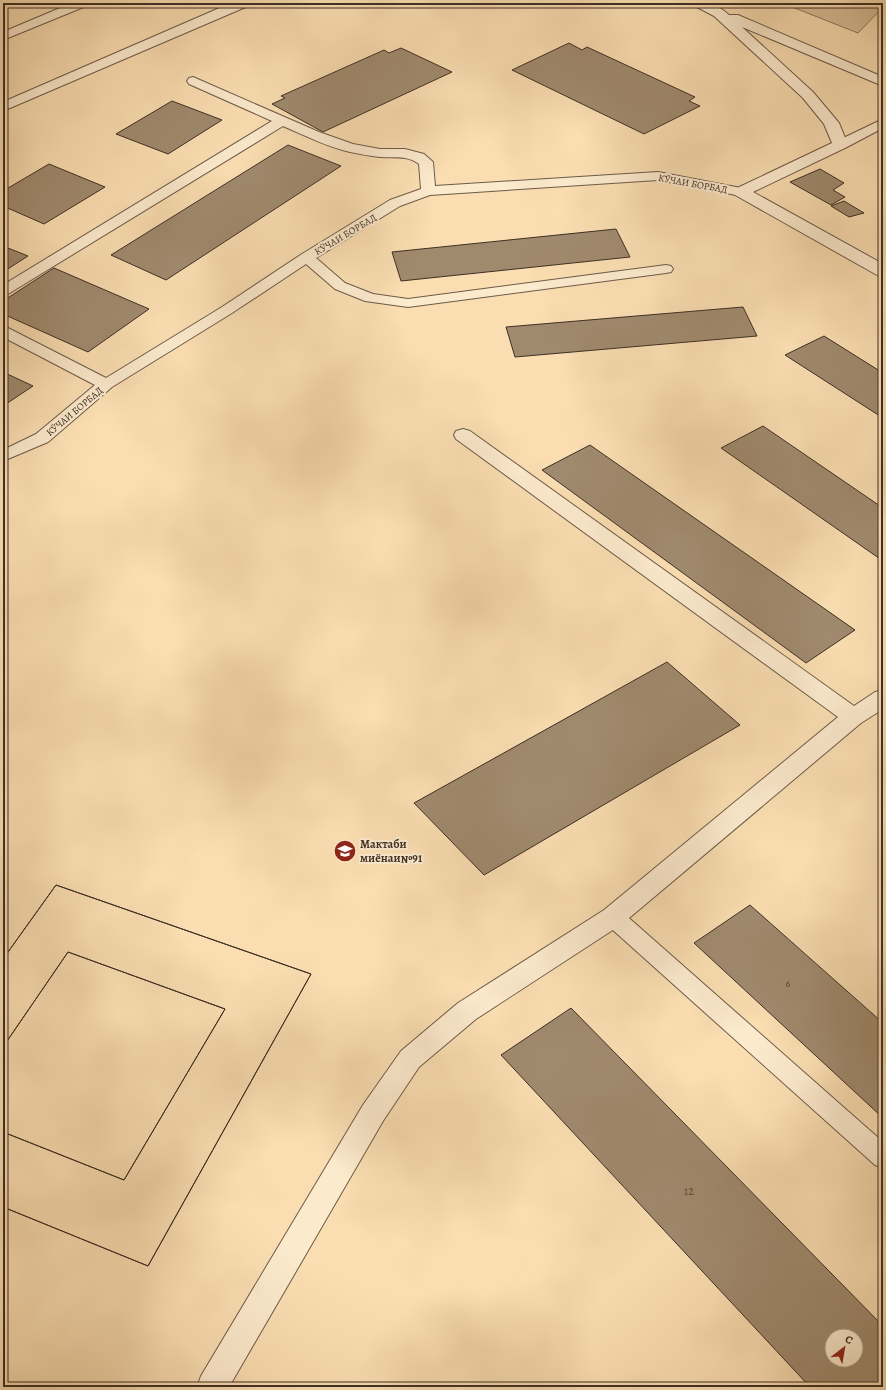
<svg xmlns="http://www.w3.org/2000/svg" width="886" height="1390" font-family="Alegreya,serif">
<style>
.green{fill:#dac09a;stroke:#8c7860}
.building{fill:#a08a6e;stroke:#3e2f25;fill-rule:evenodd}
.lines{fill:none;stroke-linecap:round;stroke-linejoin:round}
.service-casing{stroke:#6d5b48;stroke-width:2}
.minor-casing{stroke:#6d5b48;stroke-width:2}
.service{fill:#fceacd;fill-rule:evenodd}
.minor{fill:#fceacd;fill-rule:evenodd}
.labels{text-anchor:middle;stroke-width:4;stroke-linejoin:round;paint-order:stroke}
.far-street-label{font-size:10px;fill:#3e2f25;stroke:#fceacd}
.number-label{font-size:10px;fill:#564637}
.poi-label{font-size:12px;font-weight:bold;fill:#3e2f25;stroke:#fceacd;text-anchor:start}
.near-number-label{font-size:12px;fill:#564637}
</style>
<rect width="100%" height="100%" fill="#fadeb2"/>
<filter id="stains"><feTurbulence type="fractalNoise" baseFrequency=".005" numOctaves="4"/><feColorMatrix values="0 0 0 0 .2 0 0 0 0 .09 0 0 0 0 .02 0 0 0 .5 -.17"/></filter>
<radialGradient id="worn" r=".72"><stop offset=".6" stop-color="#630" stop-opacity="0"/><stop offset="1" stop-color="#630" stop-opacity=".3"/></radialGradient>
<!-- green -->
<path class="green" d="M782,3H883V7L858,33Z"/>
<!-- building -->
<path class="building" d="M569,43L582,50L587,47L695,97L689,101L700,106L644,134L512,70Z
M401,48L452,72L323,132L272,104L285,98L281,96L384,50L389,53Z
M172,101L222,120L168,154L116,134Z
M288,145L341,166L166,280L111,255Z
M49,164L105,187L44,224L3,206V191Z
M820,169L844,183L833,190L845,197L831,205L790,182Z
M844,201L864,213L849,217L831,206Z
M616,229L630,257L401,281L392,252Z
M3,246L28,256L3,272Z
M54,268L149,309L88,352L3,314V301Z
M743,307L757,336L515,357L506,327Z
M824,336L883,373V418L785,355Z
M3,372L33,386L3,406Z
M763,426L883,508V561L721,448Z
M590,445L855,630L806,663L542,470Z
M667,662L740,725L484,875L414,803Z
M56,885L311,974L148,1266L3,1207V1132L124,1180L225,1009L68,952L3,1047V959Z
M56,885L311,974L148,1266L3,1207V959Z
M750,905L883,1023V1118L694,943Z
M68,952L225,1009L124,1180L3,1132V1047Z
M571,1008L883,1326V1387H810L501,1055ZM832,1336H856V1360H832Z"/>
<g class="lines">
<!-- service casing -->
<g class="service-casing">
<path id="service" d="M72,3H88L86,6L3,40V32Z
M193,77L319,132L353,144L380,149H405L424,154L433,162L435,186L658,172L741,188L746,189L748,192L746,195L741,196L658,180L430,195L400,206L316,258L345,283L373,294L408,299L666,265L671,266L673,269L671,272L666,273L408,307L365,301L335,289L306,264L232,313L112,387L48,442L3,461V450L36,434L95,385L3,337V326L8,328L106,378L222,307L302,254L390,200L421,189L419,164C407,155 394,158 380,157C370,156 360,154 350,152C327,147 304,135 283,126L8,294L3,295V285L272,121L189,84L187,81L189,78Z
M883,119V128L845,148H835L833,145L835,142Z
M613,908L621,911L883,1142V1168L875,1165L605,923L602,917L605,911Z"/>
</g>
<!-- minor casing -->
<g class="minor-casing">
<path id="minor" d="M231,3H250L248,6L3,111V102Z
M693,3C709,3 717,4 729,15H738L883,77V86L742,27L813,92L839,123L848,145L845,148L753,192L883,264V276L877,275L735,195L733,192L735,189L832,143L824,124L803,98L714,16L695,6Z
M463,429L470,431L854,706L875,692L883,690V709L861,723L622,924L476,1019L419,1067L383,1121L229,1387H197L201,1376L363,1105L401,1051L458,1003L604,910L838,717L456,439L454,435L456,431Z"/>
</g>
<!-- service -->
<use href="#service" class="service"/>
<!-- minor -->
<use href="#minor" class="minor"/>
</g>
<!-- icons -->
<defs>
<g id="school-disc" transform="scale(1.15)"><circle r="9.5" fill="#8f2418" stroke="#fceacd"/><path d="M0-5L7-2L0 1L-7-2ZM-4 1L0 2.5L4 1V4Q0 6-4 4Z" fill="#fff"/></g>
</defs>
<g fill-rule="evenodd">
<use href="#school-disc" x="345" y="851"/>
</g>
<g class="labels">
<!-- far-street labels -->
<g class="far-street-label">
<text transform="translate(693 183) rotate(10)" y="4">КӮЧАИ БОРБАД</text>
<text transform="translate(345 234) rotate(-31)" y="4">КӮЧАИ БОРБАД</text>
<text transform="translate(74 411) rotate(-40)" y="4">КӮЧАИ БОРБАД</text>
</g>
<!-- number labels -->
<g class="number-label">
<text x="788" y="987">6</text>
</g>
<!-- poi labels -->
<g class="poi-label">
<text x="360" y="848">Мактаби<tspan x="360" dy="14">миёнаи№91</tspan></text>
</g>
<!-- near-number labels -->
<g class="near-number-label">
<text x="689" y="1195">12</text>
</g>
</g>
<!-- margin -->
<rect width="886" height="1390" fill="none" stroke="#fadeb2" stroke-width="16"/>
<rect x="4" y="4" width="878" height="1382" fill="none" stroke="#3e2f25" stroke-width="2"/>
<rect x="8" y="8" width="870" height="1374" fill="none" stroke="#3e2f25"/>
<!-- north arrow -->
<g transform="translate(844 1348) rotate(31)"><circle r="19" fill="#fceacd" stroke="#b09f8a"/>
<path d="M0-3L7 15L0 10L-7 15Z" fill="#8f2418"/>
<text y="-6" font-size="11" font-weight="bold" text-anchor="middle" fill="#3e2f25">С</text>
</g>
<rect width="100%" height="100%" filter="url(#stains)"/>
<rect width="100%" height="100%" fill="url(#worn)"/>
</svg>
